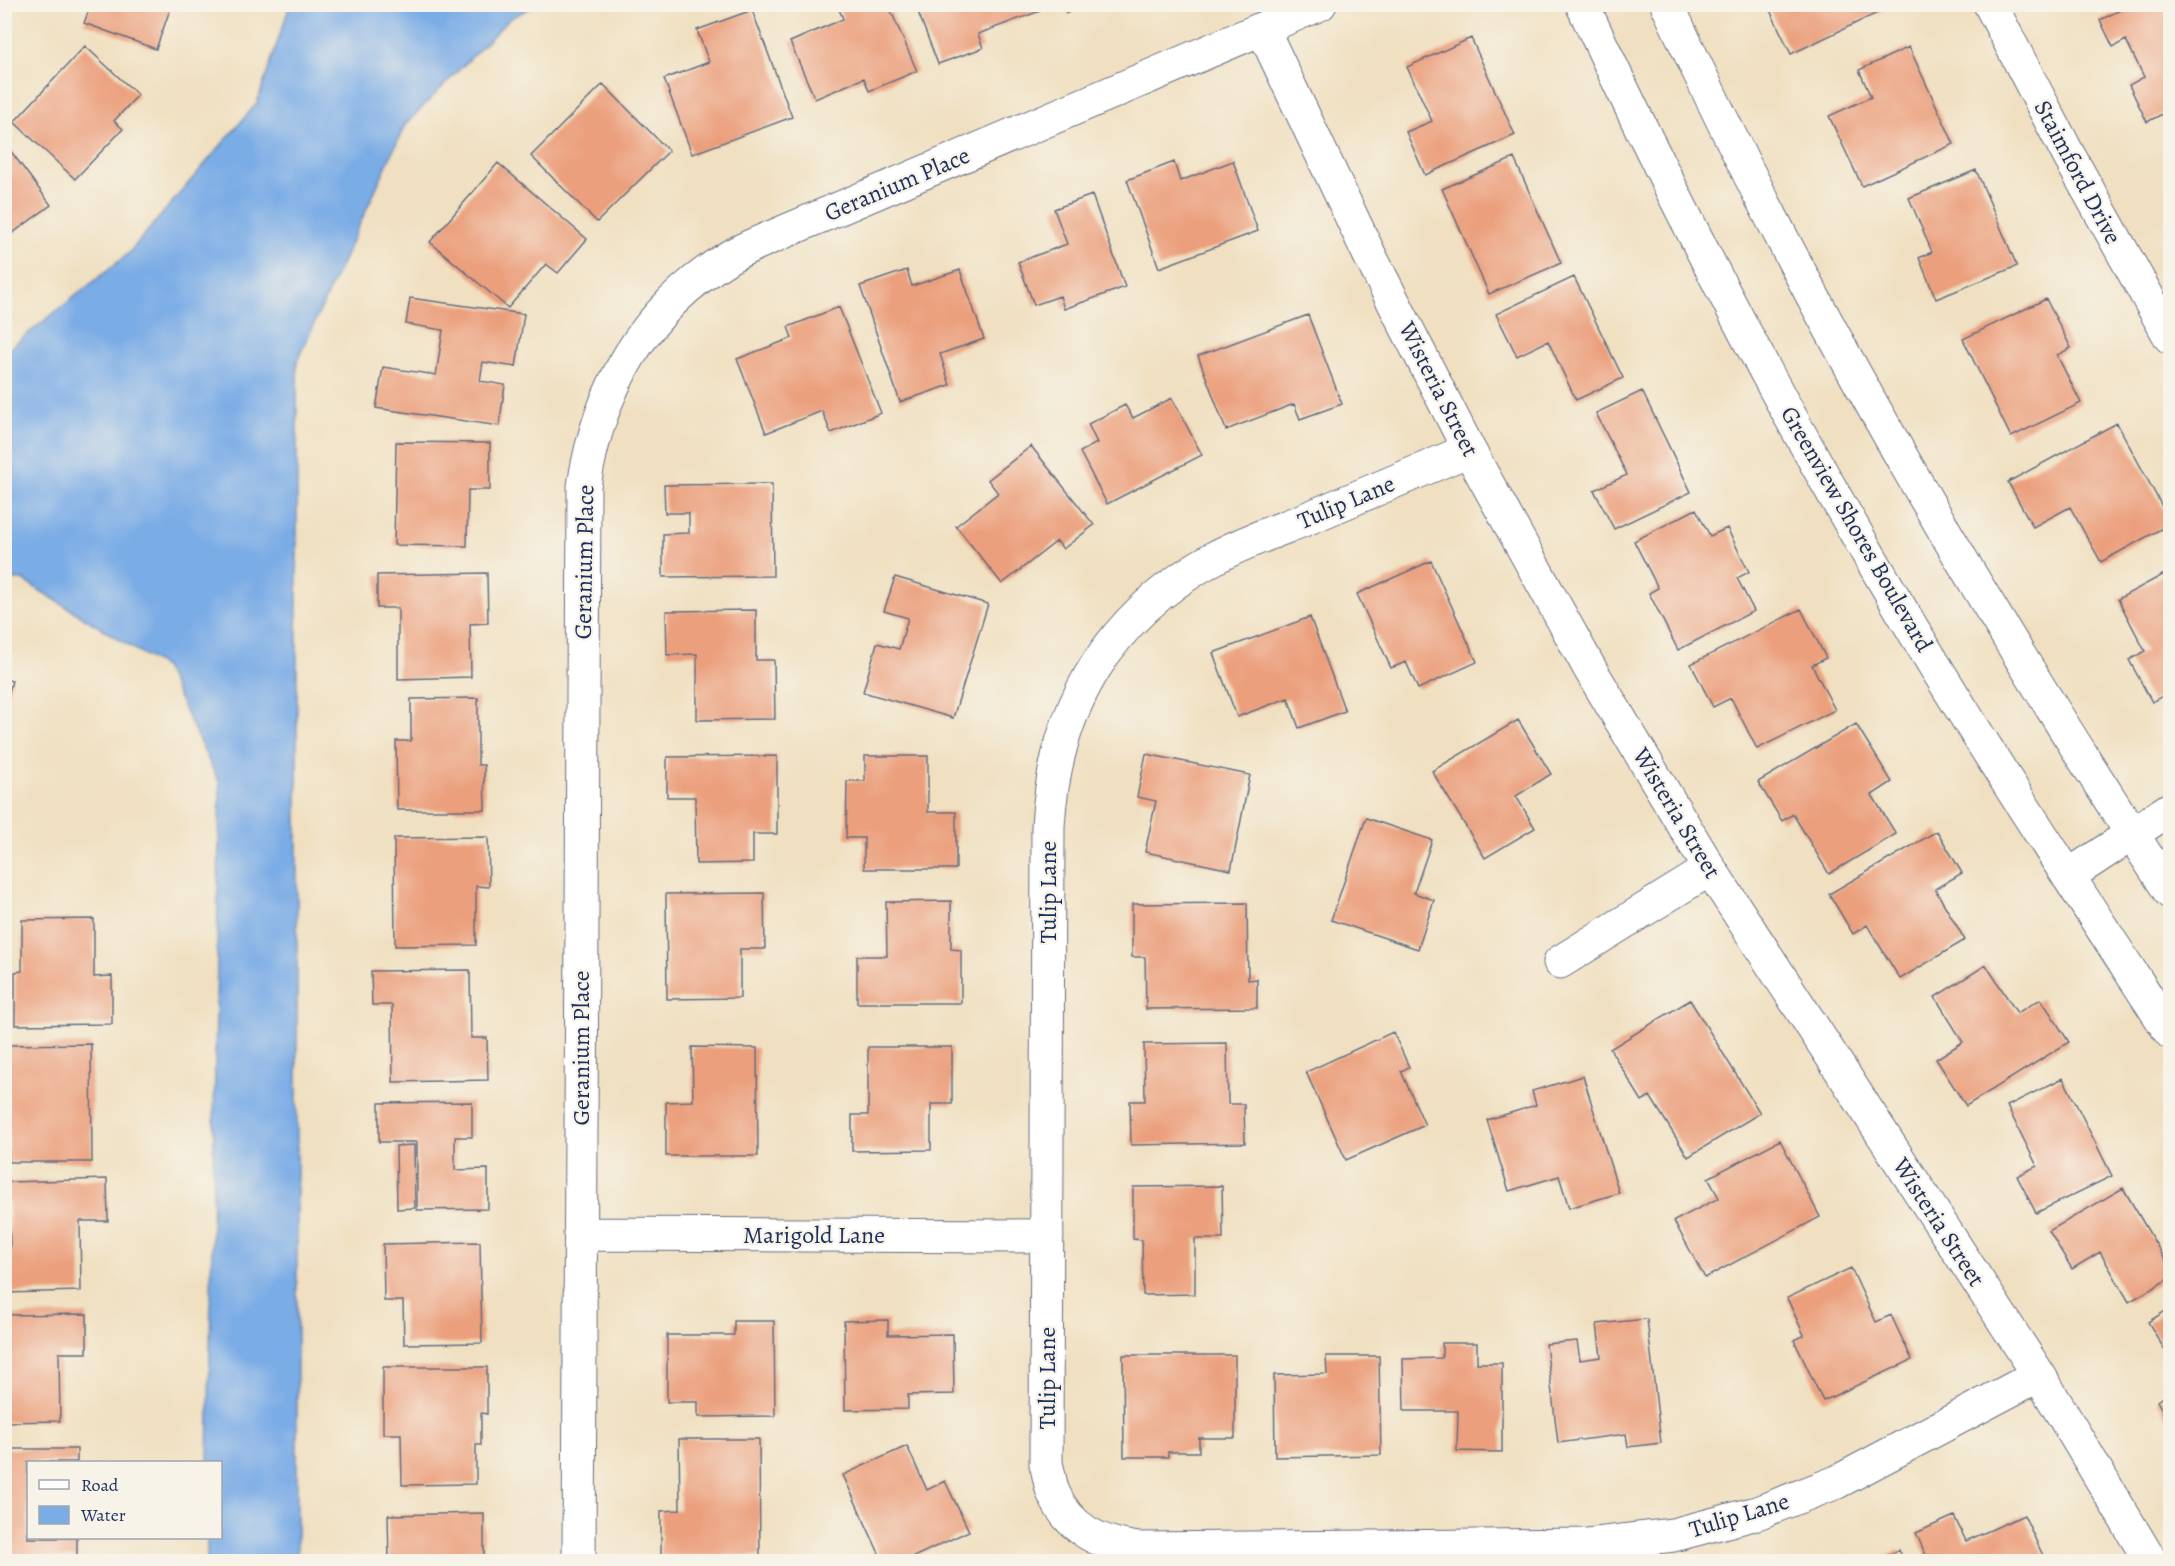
<svg xmlns="http://www.w3.org/2000/svg" width="2175" height="1566" font-family="Alegreya,serif">
<style>
.water{fill:#7aace6;stroke:#4a6ea2;stroke-width:1.5}
.building{fill:#eb9f7c}
.lines{fill:none;stroke-linecap:round;stroke-linejoin:round}
.minor-casing{stroke:#666d81;stroke-width:35}
.minor{stroke:#fff;stroke-width:33}
.labels{text-anchor:middle;stroke-width:4.5;stroke-linejoin:round;paint-order:stroke}
.street-label{font-size:24px;fill:#1b2f5e;stroke:#f7f3e8}
</style>
<rect width="100%" height="100%" fill="#f7f3e8"/>
<filter id="ink" filterUnits="userSpaceOnUse"><feTurbulence type="fractalNoise" baseFrequency=".0167" numOctaves="2"/><feDisplacementMap in="SourceGraphic" scale="12" xChannelSelector="R" yChannelSelector="G"/><feConvolveMatrix kernelMatrix="1 2 1 2 8 2 1 2 1" color-interpolation-filters="sRGB"/></filter>
<filter id="wash" filterUnits="userSpaceOnUse"><feTurbulence type="fractalNoise" baseFrequency=".008" numOctaves="4" result="noise"/><feDisplacementMap in="SourceGraphic" scale="24" xChannelSelector="R" yChannelSelector="G"/><feGaussianBlur stdDeviation="1.35" result="paint"/><feColorMatrix in="noise" values="0 0 0 0 0 0 0 0 0 0 0 0 0 0 0 0 0 1.4 0 .05"/><feComposite in="paint" operator="in"/></filter>
<g filter="url(#wash)">
<rect width="100%" height="100%" fill="#f0e0c1"/>
<!-- water -->
<path class="water" d="M290,5H536L509,19L405,125L297,361V1561H207V1538H220V1462H208L220,784L164,667L23,580H5V352L128,254L257,103Z"/>
<g id="blocks">
<!-- building -->
<path class="building" d="M91,4H172L156,49L84,23Z
M837,4H888L917,71L869,91L864,78L815,99L790,42L843,19Z
M915,4H1038L1040,11L978,34L983,48L938,64Z
M1063,4H1088V5L1066,13Z
M1767,4H1886L1888,8L1791,54Z
M2132,4H2170V110L2147,122L2129,85L2144,77L2126,40L2113,47L2100,20Z
M752,10L792,117L692,154L664,79L709,62L697,30Z
M1471,38L1515,135L1425,175L1406,132L1432,121L1407,67Z
M85,46L138,95L114,121L123,129L75,179L14,122Z
M1909,47L1954,144L1862,186L1829,116L1871,97L1859,70Z
M603,84L669,151L597,222L531,156Z
M4,142L51,205L10,235L4,228Z
M1514,158L1561,263L1489,294L1442,189Z
M1233,161L1258,231L1159,268L1127,180L1174,162L1180,181Z
M498,163L587,239L558,273L546,264L508,308L430,242Z
M1976,170L2017,266L1936,299L1919,258L1932,252L1909,198Z
M1092,195L1125,287L1064,309L1060,296L1034,305L1018,262L1067,244L1054,209Z
M907,270L912,286L960,270L984,339L940,354L950,385L900,402L860,286Z
M1574,277L1623,378L1576,400L1548,341L1517,356L1496,314Z
M410,298L524,314L516,367L483,362L480,381L505,385L499,426L376,408L383,367L436,375L443,330L406,324Z
M2046,299L2071,348L2057,355L2081,403L2011,437L1963,339Z
M839,307L881,413L831,433L822,411L766,433L737,359L792,338L788,327Z
M1308,315L1342,404L1300,419L1294,404L1226,430L1198,356Z
M1642,391L1691,492L1614,529L1594,490L1627,475L1596,413Z
M1172,398L1202,455L1107,504L1080,452L1097,443L1088,424L1125,405L1133,418Z
M2117,423L2170,521V524L2101,562L2070,507L2033,527L2008,482Z
M396,442L490,443V490H468L467,546L394,545Z
M1031,446L1094,525L1063,549L1057,541L1002,584L956,526L998,493L988,480Z
M772,484L773,576L663,577V534L689,533V513H665L664,485Z
M1696,509L1710,536L1727,528L1749,572L1737,578L1754,611L1678,650L1649,593L1658,588L1634,541Z
M1431,561L1477,662L1418,689L1406,662L1391,668L1357,594Z
M2170,571V692L2152,702L2129,660L2145,651L2118,599Z
M487,573L488,623L470,624L471,677L398,679V608H377V575Z
M895,577L988,604L953,718L863,692L877,643L899,649L908,618L884,611Z
M1801,609L1826,658L1812,665L1835,710L1757,749L1731,698L1713,707L1691,664Z
M756,610V660H774L775,719L697,720V654L667,655L666,611Z
M1310,617L1345,711L1299,728L1288,698L1237,717L1213,653Z
M4,679L12,681L5,706H4Z
M478,698V765H484L485,810H397L396,741H411V699Z
M1518,720L1551,774L1516,796L1535,828L1485,858L1432,771Z
M1856,724L1892,782L1872,795L1896,834L1829,874L1793,814L1782,821L1758,782Z
M1146,754L1250,775L1231,870L1145,852L1156,801L1137,797Z
M777,756V834H753V863L696,864L695,797H667V757Z
M865,756H928V812H956V869H864V838H846L847,781H865Z
M1366,818L1432,840L1414,893L1434,900L1418,949L1331,920Z
M1937,831L1962,873L1935,889L1965,940L1900,979L1867,925L1853,934L1829,894Z
M488,837L489,887L476,886V945L395,946L394,838Z
M764,893L765,949H740V998L667,999L666,894Z
M951,901V949L961,950V1003H857V956H887L886,902Z
M1247,903L1248,980L1257,979V1008L1146,1009L1145,957H1132V904Z
M94,919V977L112,976V1024L15,1025V972L22,971V920Z
M1986,965L2017,1013L2041,999L2069,1042L1966,1106L1936,1059L1963,1042L1935,997Z
M470,970L471,1038H487L488,1080L393,1082L392,1005H372L371,971Z
M1690,1000L1760,1113L1688,1157L1650,1096L1642,1101L1610,1049Z
M1393,1032L1409,1067L1401,1071L1425,1125L1346,1160L1306,1072Z
M1227,1043L1228,1104H1244L1245,1143L1131,1145L1130,1101H1145L1144,1044Z
M91,1044L92,1162H9L8,1087H5V1045Z
M692,1047L757,1048L758,1156H666V1102L693,1101Z
M868,1047H952V1104H931V1150L852,1151V1115H868Z
M1583,1076L1619,1193L1569,1208L1559,1176L1509,1191L1487,1120L1536,1105L1532,1091Z
M2063,1078L2112,1176L2036,1213L2017,1176L2037,1166L2007,1106Z
M472,1102V1137H455V1170L488,1169V1209L417,1210V1142H379V1103Z
M1780,1140L1820,1217L1705,1278L1674,1221L1719,1198L1708,1178Z
M414,1145L415,1208L397,1209L396,1146Z
M107,1179L108,1221H80L81,1291L4,1293V1249H10L8,1182Z
M1222,1186L1223,1239H1195V1294L1143,1295L1142,1240L1133,1239V1187Z
M2123,1188L2170,1268V1278L2129,1302L2100,1252L2072,1269L2049,1231Z
M480,1242L482,1343L404,1344L403,1301H384L383,1244Z
M1851,1268L1876,1322L1891,1315L1912,1360L1823,1401L1794,1340L1804,1335L1787,1298Z
M2170,1308V1359L2148,1322Z
M87,1314V1353H59L60,1421L4,1422V1315Z
M1647,1319L1661,1443L1628,1447L1626,1434L1558,1443L1546,1344L1577,1341L1580,1360L1601,1357L1597,1324Z
M888,1320V1335L953,1334L954,1394L908,1395V1409L845,1410L844,1321Z
M734,1321H774L775,1416L698,1417V1402H667V1335H734Z
M1442,1343H1477V1363H1502V1452L1457,1451L1458,1411H1404L1403,1359L1442,1358Z
M1123,1355H1235V1438H1199V1452H1168V1457H1124Z
M1326,1356H1379L1381,1455L1275,1457L1274,1375L1327,1374Z
M383,1367H487V1414L481,1413V1445H476V1484L402,1485L401,1434H383Z
M2170,1393V1424L2157,1401Z
M679,1439H759L760,1556H661V1511L680,1510Z
M907,1446L927,1490L945,1481L969,1531L903,1562H883L843,1475Z
M4,1449H77V1462H28V1538H77V1557L4,1558Z
M484,1513V1562H389L388,1515Z
M2024,1515L2046,1562H1929L1916,1533L1954,1516L1966,1541Z
M1898,1550L1904,1562H1876Z"/>
</g>
</g>
<g filter="url(#ink)">
<use href="#blocks" fill-opacity="0" stroke="#666d81" stroke-width="1.5"/>
<g class="lines">
<!-- minor casing -->
<g class="minor-casing">
<path id="minor" d="M1582,4C1672,197 1769,386 1877,569C1969,727 2070,879 2170,1032
M1667,4C1810,314 1983,608 2170,892
M1990,4L2068,154L2170,337
M1263,30L1370,256L1469,450L1590,669L1710,869L2039,1375L2151,1562
M1469,450C1415,473 1360,496 1306,519C1276,531 1243,542 1214,558C1108,617 1055,706 1048,826L1046,1464C1049,1473 1050,1484 1053,1492C1069,1530 1100,1544 1138,1549L1588,1545L1673,1535L1757,1513L1837,1482L2039,1375
M2068,876L2170,809
M1560,962L1710,869
M580,1234L1047,1236
M579,1562L584,486C599,388 643,310 729,257C744,248 763,241 779,234L1320,4"/>
</g>
<!-- minor -->
<use href="#minor" class="minor"/>
</g>
</g>
<g class="labels">
<!-- street labels -->
<g class="street-label">
<text transform="translate(2078 172) rotate(62)" y="8">Staimford Drive</text>
<text transform="translate(897 184) rotate(-23)" y="8">Geranium Place</text>
<text transform="translate(1439 389) rotate(63)" y="8">Wisteria Street</text>
<text transform="translate(1346 502) rotate(-23)" y="8">Tulip Lane</text>
<text transform="translate(1857 529) rotate(60)" y="8">Greenview Shores Boulevard</text>
<text transform="translate(584 562) rotate(-89)" y="8">Geranium Place</text>
<text transform="translate(1677 813) rotate(59)" y="8">Wisteria Street</text>
<text transform="translate(1048 892) rotate(-90)" y="8">Tulip Lane</text>
<text transform="translate(581 1048) rotate(-90)" y="8">Geranium Place</text>
<text transform="translate(1939 1222) rotate(57)" y="8">Wisteria Street</text>
<text x="814" y="1243">Marigold Lane</text>
<text transform="translate(1047 1378) rotate(-90)" y="8">Tulip Lane</text>
<text transform="translate(1739 1515) rotate(-17)" y="8">Tulip Lane</text>
</g>
</g>
<!-- margin -->
<rect width="2175" height="1566" fill="none" stroke="#f7f3e8" stroke-width="24"/>
<!-- legend -->
<rect x="27" y="1461" width="195" height="78" fill="#f7f3e8" stroke="#9fa5b1" stroke-width="1.5"/>
<rect x="39" y="1480" width="30" height="9" fill="#ffffff" stroke="#9fa5b1" stroke-width="1.5"/>
<text x="81" y="1491" font-size="18" fill="#1b2f5e">Road</text>
<rect x="39" y="1506" width="30" height="18" fill="#7aace6" stroke="#9fa5b1" stroke-width="1.5"/>
<text x="81" y="1521" font-size="18" fill="#1b2f5e">Water</text>
</svg>
